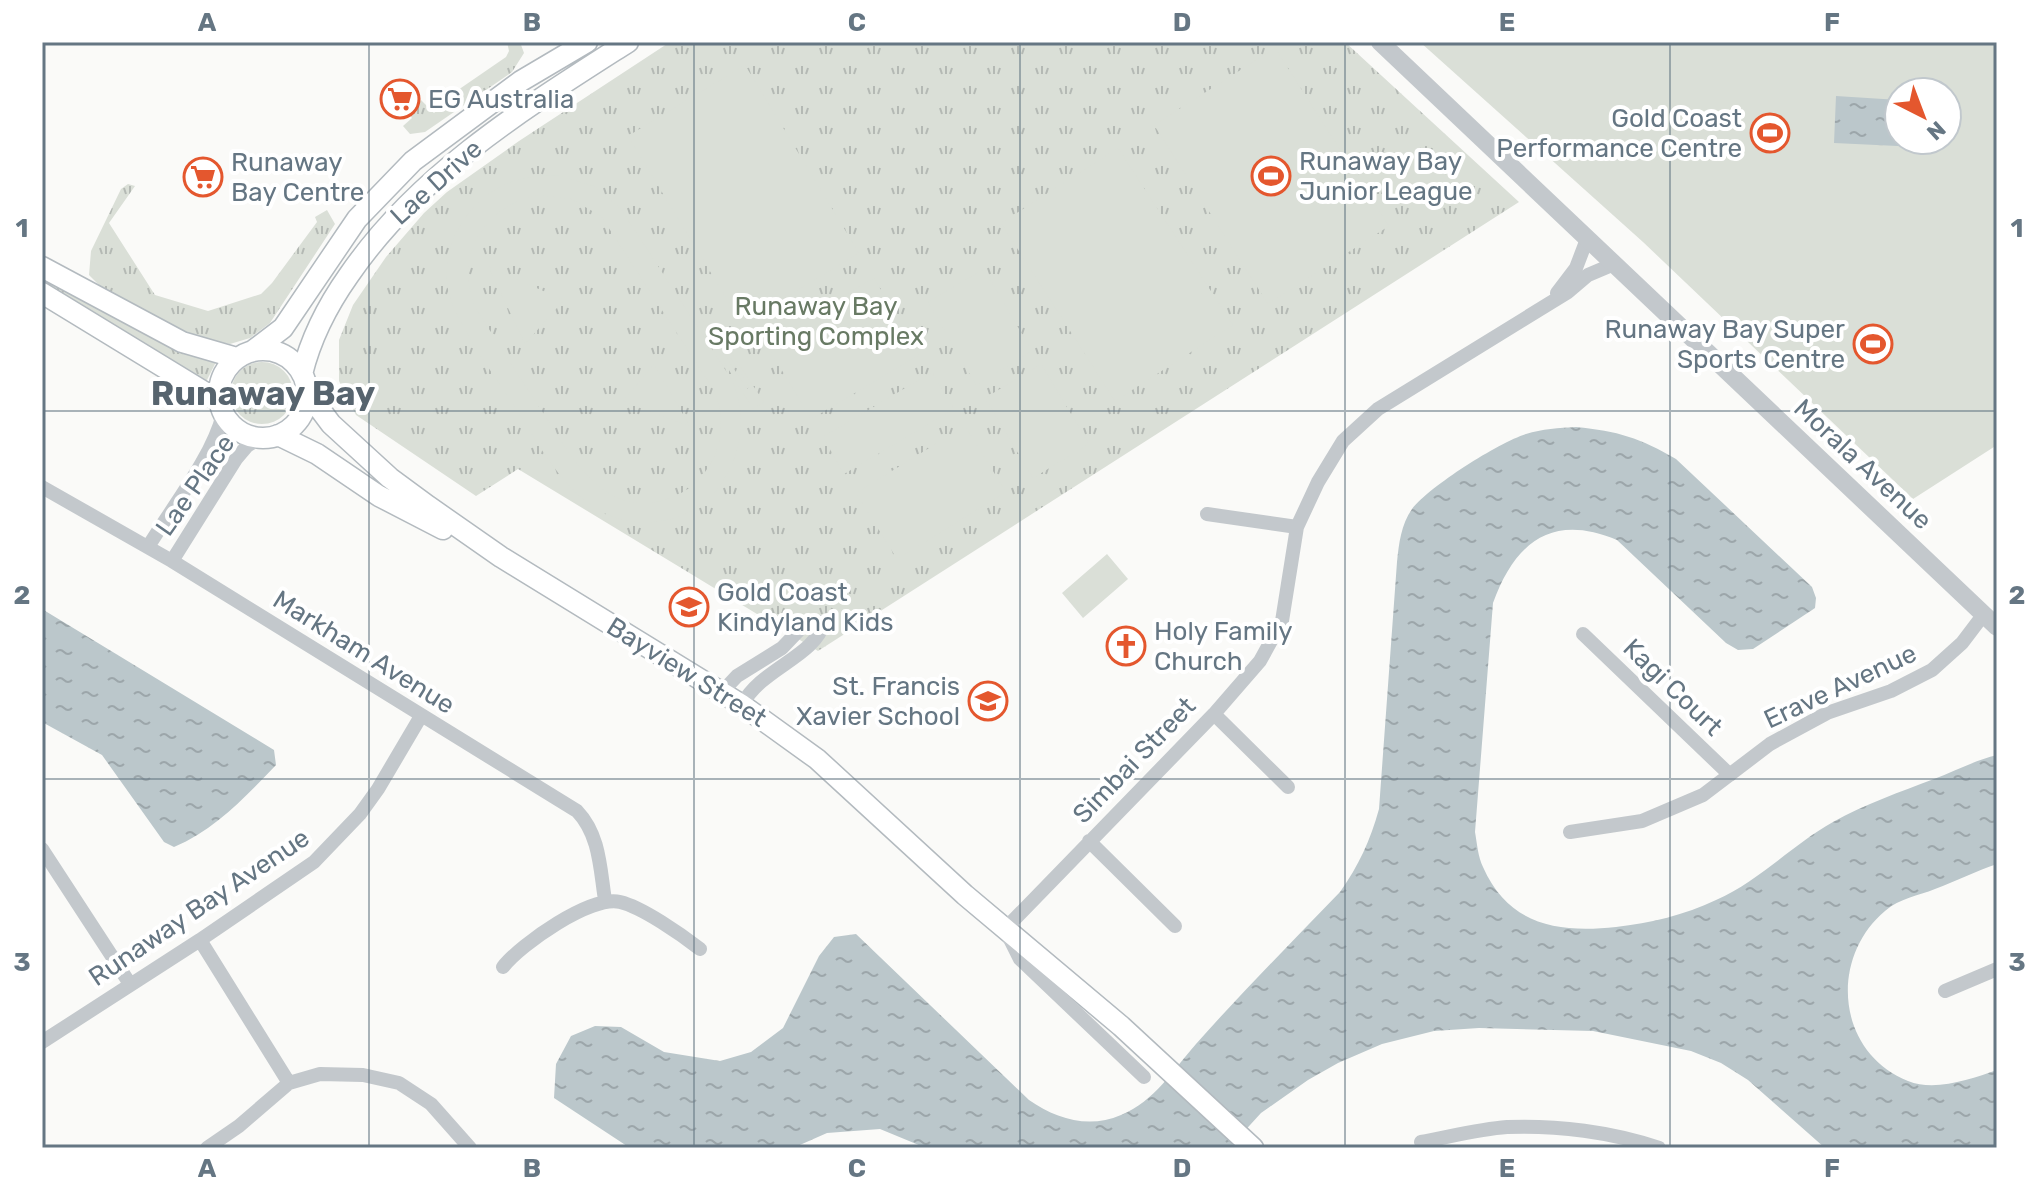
<svg xmlns="http://www.w3.org/2000/svg" width="2039" height="1190" font-family="Rubik,sans-serif">
<style>
.grass{fill:url(#grass-tufts)}
.pitch{fill:#dadfd7;fill-rule:evenodd}
.water{fill:url(#water-ripples)}
.lines{fill:none;stroke-linecap:round;stroke-linejoin:round}
.secondary-casing{stroke:#b3babf;stroke-width:23}
.minor{stroke:#c3c8cc;stroke-width:14}
.tertiary{stroke:#c3c8cc;stroke-width:18}
.secondary{stroke:#fff;stroke-width:20}
.grid{fill:none;stroke:#657683;stroke-width:2;stroke-opacity:0.55}
.labels{text-anchor:middle;stroke-width:8;stroke-linejoin:round;paint-order:stroke}
.poi-label{font-size:26px;fill:#657683;stroke:#fff;text-anchor:start}
.street-label{font-size:26px;fill:#657683;stroke:#fff}
.park-label{font-size:26px;fill:#687a64;stroke:#fff}
.district-label{font-size:34px;font-weight:bold;fill:#57646e;stroke:#fff}
.neatline{fill:none;stroke:#657683;stroke-width:3}
.grid-label{font-size:26px;text-anchor:middle;font-weight:bold;fill:#657683}
</style>
<defs>
<pattern id="grass-tufts" width="24" height="20" patternUnits="userSpaceOnUse" patternTransform="scale(2)"><rect width="24" height="20" fill="#dadfd7"/><path d="M3 7l-1-3M5 7V3M7 7l1-3M15 17l-1-3M17 17v-4M19 17l1-3" fill="none" stroke="#b4b9b4"/></pattern>
<pattern id="water-ripples" width="26" height="14" patternUnits="userSpaceOnUse" patternTransform="scale(2)"><rect width="26" height="14" fill="#bbc7cb"/><path d="M2 4q2-2 4 0t4 0M15 11q2-2 4 0t4 0" fill="none" stroke="#9ca6aa"/></pattern>
</defs>
<rect width="100%" height="100%" fill="#fafaf8"/>
<!-- grass -->
<path class="grass" d="M507,42H520L524,53L512,72L425,132L410,134L403,126L412,118L408,113L421,100L434,113L440,107L442,101L506,57L509,51Z
M670,42H1345L1519,202L818,651L518,469L476,496L356,415L339,381V340L353,305L386,257L424,213L447,192L519,141Z
M128,184L135,186L109,223L155,295L208,311L261,294L272,283L317,222L315,217L327,210L335,224L270,323L250,338L230,344L191,338L102,288L89,275L91,251L121,189Z
M42,276L127,325L165,343L217,360L206,382L42,287Z
M231 393a31 31 0 1 1 62 0a31 31 0 1 1-62 0Z"/>
<!-- pitch -->
<path class="pitch" d="M1420,42H1997V445L1913,499L1643,242ZM1899,92H1947V140H1899Z
M1275,48L1389,226L1268,304L1154,125Z
M745,65L859,253L742,324L628,136Z
M1118,148L1233,325L1115,401L1001,223Z
M541,175L560,176L594,186L621,209L732,380C747,416 743,452 721,484C709,502 688,516 666,520C583,537 548,457 510,400C493,374 456,322 449,294C438,251 465,202 506,184C517,179 529,178 541,175ZM537,195L571,199L601,216L715,392C725,419 723,448 705,472C687,498 647,511 618,498C581,482 558,434 536,402C521,380 507,358 493,335C487,326 479,315 474,304C454,254 487,206 537,195Z
M488,265L491,268L564,300L525,344L490,270L486,269Z
M984,269L1032,351L976,385L928,302Z
M874,278L919,355L811,419L765,342Z
M701,318L747,389L749,387L718,338L720,336L764,402L753,409L698,320Z
M654,364L688,423L692,424L691,427L623,401Z
M1041,364L1089,444L1033,478L985,398Z
M932,372L954,409L844,474L823,437Z
M965,426L1006,492L897,559L856,493Z
M1107,554L1128,579L1083,618L1062,593Z"/>
<!-- water -->
<path class="water" d="M1836,96L1899,100V140H1941L1940,148L1834,143Z
M1576,427C1618,431 1640,438 1676,459L1812,587L1816,598L1815,608L1753,649L1738,650L1726,643L1617,540C1552,513 1515,542 1493,603L1475,832C1477,843 1478,857 1483,867C1509,926 1559,933 1616,927C1650,923 1685,915 1716,900C1759,881 1792,845 1833,822C1865,804 1900,792 1934,779C1955,771 1976,760 1997,755V864C1976,871 1956,881 1935,889C1918,896 1900,898 1885,911C1829,958 1836,1052 1908,1081C1935,1092 1971,1079 1997,1070V1148H1825L1748,1080L1721,1063L1691,1051L1593,1031L1479,1028L1434,1031L1382,1044L1338,1063L1308,1080L1261,1113L1229,1148H926L880,1129L827,1133L793,1148H630L554,1098L556,1064L571,1036L595,1026L621,1027L664,1052L720,1061L751,1052L783,1028L819,956L834,937L856,934L1029,1100C1056,1119 1089,1129 1121,1115C1155,1101 1173,1070 1196,1044C1242,992 1292,942 1340,892C1359,865 1370,841 1379,809L1397,562C1399,543 1401,525 1412,509C1430,486 1498,443 1526,434C1542,429 1559,428 1576,427Z
M42,609L274,750L276,765C245,797 216,829 174,847L164,842L102,755L42,722Z"/>
<g class="lines">
<!-- secondary casing -->
<g class="secondary-casing">
<path id="secondary" d="M42,267L182,342L237,358
M42,293L219,401
M219 394a44 44 0 1 1 88 0a44 44 0 1 1-88 0Z
M254,350L283,328L357,219L413,161L521,81L587,42
M302,374C311,337 327,306 349,275C419,173 525,108 628,42
M307,392L331,424L390,478L428,506L501,557L742,705L817,759L965,895L1121,1026L1253,1148
M278,435L317,454L379,496L443,529"/>
</g>
<!-- minor -->
<path class="minor" d="M1557,293L1576,268L1587,239
M42,487L172,561L577,811C600,835 600,869 605,900
M1207,514L1297,527
M148,547C171,509 213,456 223,414
M172,561L236,459L247,446L259,438
M1583,634L1730,775
M722,692L737,676L782,648L802,627L812,622H824C815,657 761,668 742,705
M1214,714L1288,787
M1570,832L1642,821L1703,795L1770,744L1827,713L1891,691L1932,670L1962,643L1984,614
M1089,841L1175,926
M42,849L130,984
M200,940L289,1083
M503,967C521,944 591,895 620,902C642,907 682,935 700,949
M1945,991L1997,969
M42,1042L200,940L314,862L360,814L378,789L421,716
M1144,1077L1020,959L1005,929L1214,714L1260,661L1282,621L1297,527L1318,482L1343,441L1378,409L1568,292L1588,275L1614,264
M1421,1142C1449,1137 1479,1129 1507,1127C1557,1125 1612,1132 1659,1148
M207,1148L239,1126L289,1083L320,1074L363,1075L399,1083L431,1104L470,1148"/>
<!-- tertiary -->
<path class="tertiary" d="M1380,42L1997,627"/>
<!-- secondary -->
<use href="#secondary" class="secondary"/>
</g>
<!-- grid -->
<path class="grid" d="M369,42V1148M694,42V1148M1020,42V1148M1345,42V1148M1670,42V1148M42,411H1997M42,779H1997"/>
<!-- icons -->
<defs>
<g id="supermarket-ring" transform="scale(2)"><circle r="9.5" fill="#fff" stroke="#e4572e" stroke-width="1.5"/><path d="M-6-5.5h2.5l.6 2H6L4.5 2H-2.5L-4.4-4H-6ZM-1.5 3.2a1.3 1.3 0 1 0 .1 0ZM3 3.2a1.3 1.3 0 1 0 .1 0Z" fill="#e4572e"/></g>
<g id="stadium-ring" transform="scale(2)"><circle r="9.5" fill="#fff" stroke="#e4572e" stroke-width="1.5"/><path d="M0-5a6.5 5 0 1 0 0 10a6.5 5 0 1 0 0-10ZM-3.5-1.8h7v3.6h-7Z" fill="#e4572e"/></g>
<g id="school-ring" transform="scale(2)"><circle r="9.5" fill="#fff" stroke="#e4572e" stroke-width="1.5"/><path d="M0-5L7-2L0 1L-7-2ZM-4 1L0 2.5L4 1V4Q0 6-4 4Z" fill="#e4572e"/></g>
<g id="church-ring" transform="scale(2)"><circle r="9.5" fill="#fff" stroke="#e4572e" stroke-width="1.5"/><path d="M-1.2-6h2.4v3.5h3.3v2.4h-3.3V6h-2.4V-.1h-3.3v-2.4h3.3Z" fill="#e4572e"/></g>
</defs>
<g fill-rule="evenodd">
<use href="#supermarket-ring" x="400" y="99"/>
<use href="#stadium-ring" x="1770" y="133"/>
<use href="#stadium-ring" x="1271" y="176"/>
<use href="#supermarket-ring" x="203" y="177"/>
<use href="#stadium-ring" x="1873" y="344"/>
<use href="#school-ring" x="689" y="607"/>
<use href="#church-ring" x="1126" y="646"/>
<use href="#school-ring" x="988" y="701"/>
</g>
<g class="labels">
<!-- poi labels -->
<g class="poi-label">
<text x="428" y="108">EG Australia</text>
<text x="1742" y="127" text-anchor="end">Gold Coast<tspan x="1742" dy="30">Performance Centre</tspan></text>
<text x="1299" y="170">Runaway Bay<tspan x="1299" dy="30">Junior League</tspan></text>
<text x="231" y="171">Runaway<tspan x="231" dy="30">Bay Centre</tspan></text>
<text x="1845" y="338" text-anchor="end">Runaway Bay Super<tspan x="1845" dy="30">Sports Centre</tspan></text>
<text x="717" y="601">Gold Coast<tspan x="717" dy="30">Kindyland Kids</tspan></text>
<text x="1154" y="640">Holy Family<tspan x="1154" dy="30">Church</tspan></text>
<text x="960" y="695" text-anchor="end">St. Francis<tspan x="960" dy="30">Xavier School</tspan></text>
</g>
<!-- street labels -->
<g class="street-label">
<text transform="translate(436 182) rotate(-42)" y="9">Lae Drive</text>
<text transform="translate(1863 464) rotate(43)" y="9">Morala Avenue</text>
<text transform="translate(195 485) rotate(-55)" y="9">Lae Place</text>
<text transform="translate(364 652) rotate(32)" y="9">Markham Avenue</text>
<text transform="translate(687 672) rotate(32)" y="9">Bayview Street</text>
<text transform="translate(1840 686) rotate(-25)" y="9">Erave Avenue</text>
<text transform="translate(1673 687) rotate(44)" y="9">Kagi Court</text>
<text transform="translate(1134 760) rotate(-46)" y="9">Simbai Street</text>
<text transform="translate(199 907) rotate(-34)" y="9">Runaway Bay Avenue</text>
</g>
<!-- park labels -->
<g class="park-label">
<text x="816" y="315">Runaway Bay<tspan x="816" dy="30">Sporting Complex</tspan></text>
</g>
<!-- district labels -->
<g class="district-label">
<text x="263" y="405">Runaway Bay</text>
</g>
</g>
<!-- border -->
<rect width="2039" height="1190" fill="none" stroke="#ffffff" stroke-width="88"/>
<!-- north arrow -->
<g transform="translate(1923 116) rotate(138)"><circle r="38" fill="#ffffff" stroke="#c1c8cd" stroke-width="2"/>
<path d="M0-6L14 30L0 20L-14 30Z" fill="#e4572e"/>
<text y="-12" font-size="22" font-weight="bold" text-anchor="middle" fill="#657683">N</text>
</g>
<rect x="44" y="44" width="1951" height="1102" class="neatline"/>
<g class="grid-label">
<text x="207" y="31">A</text>
<text x="532" y="31">B</text>
<text x="857" y="31">C</text>
<text x="1182" y="31">D</text>
<text x="1507" y="31">E</text>
<text x="1832" y="31">F</text>
<text x="22" y="237">1</text>
<text x="2017" y="237">1</text>
<text x="22" y="604">2</text>
<text x="2017" y="604">2</text>
<text x="22" y="971">3</text>
<text x="2017" y="971">3</text>
<text x="207" y="1177">A</text>
<text x="532" y="1177">B</text>
<text x="857" y="1177">C</text>
<text x="1182" y="1177">D</text>
<text x="1507" y="1177">E</text>
<text x="1832" y="1177">F</text>
</g>
</svg>
